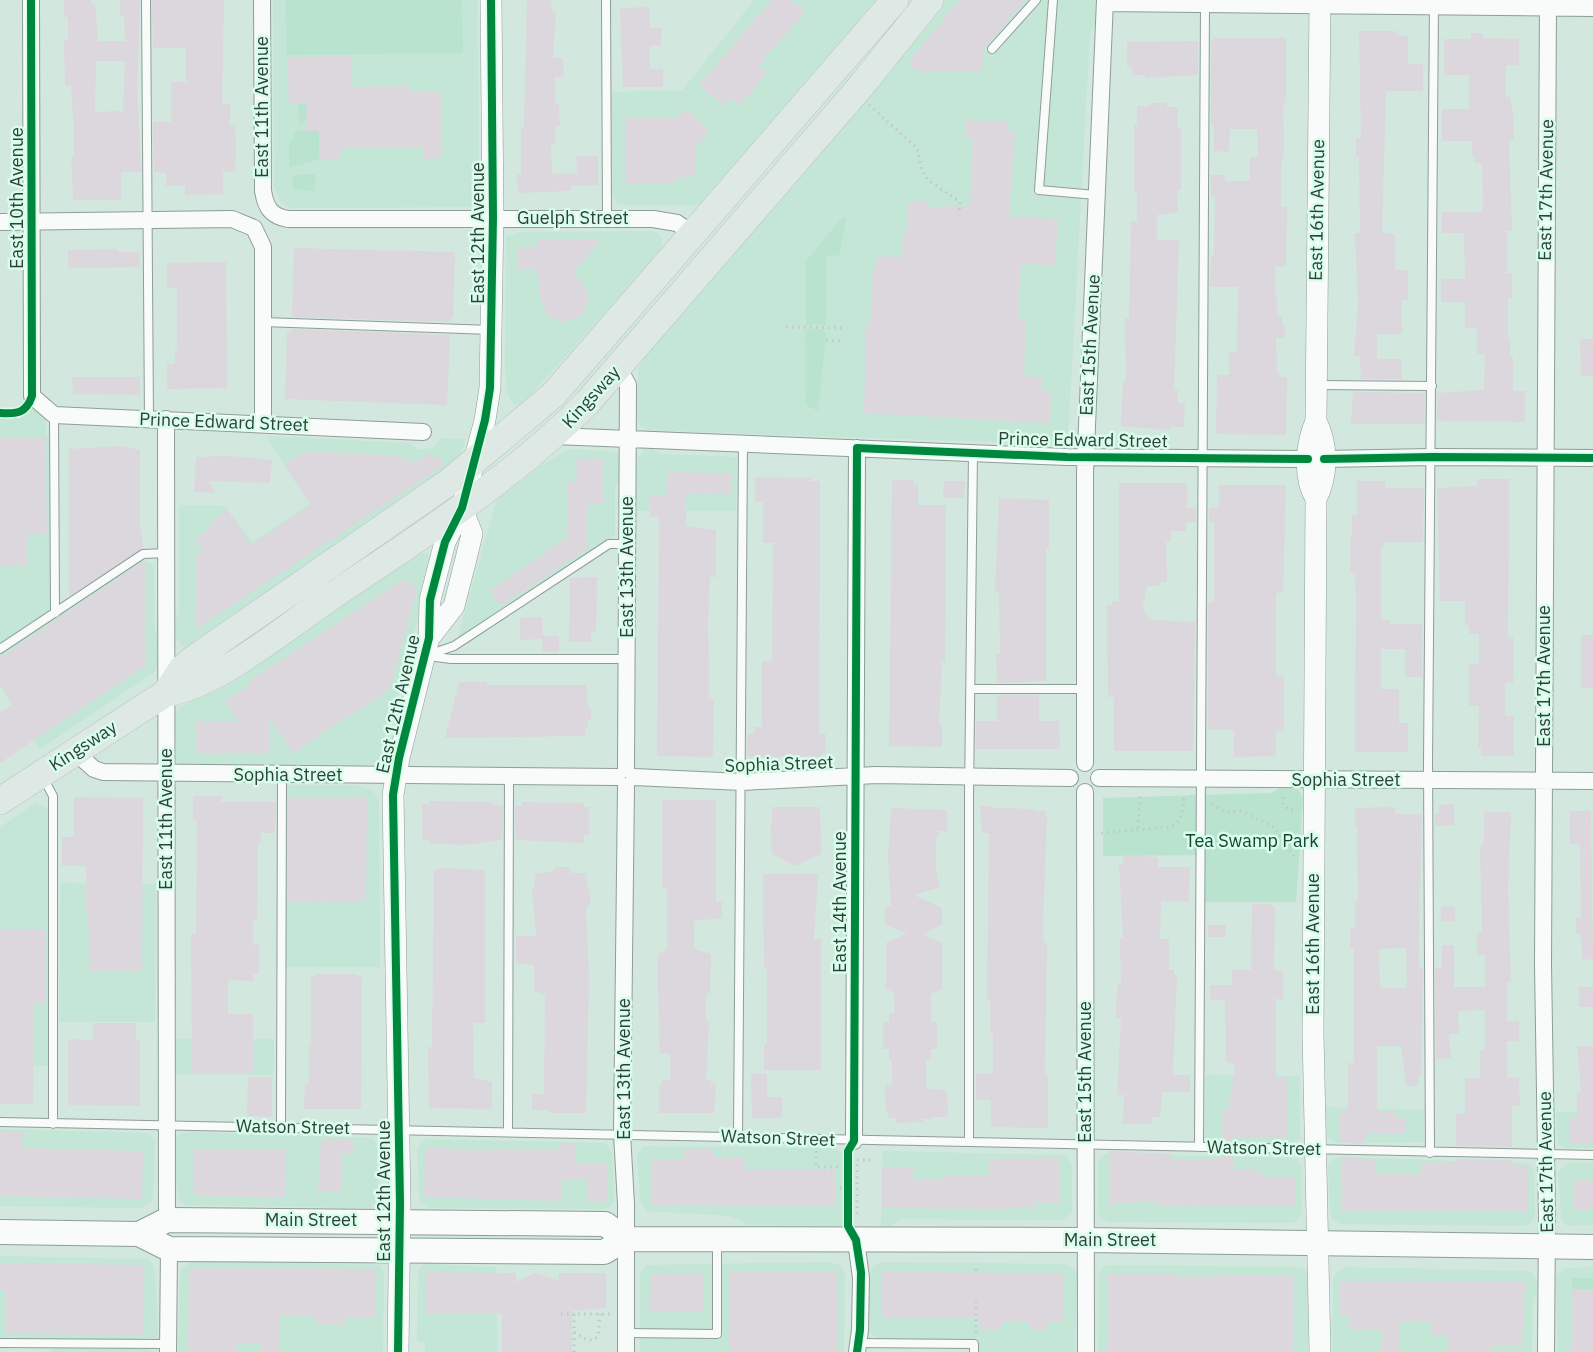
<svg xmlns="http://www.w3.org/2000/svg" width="1593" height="1352" font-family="'IBM Plex Sans',sans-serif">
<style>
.built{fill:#c4e6d6}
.green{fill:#b9e2cf}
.building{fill:#dcd7dc;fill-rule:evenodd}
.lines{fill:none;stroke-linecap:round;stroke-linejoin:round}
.service-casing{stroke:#8e9e97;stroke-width:10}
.minor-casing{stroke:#8e9e97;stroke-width:18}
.tertiary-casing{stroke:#8e9e97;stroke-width:22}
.secondary-casing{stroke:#8e9e97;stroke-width:26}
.primary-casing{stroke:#bac5c0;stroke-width:28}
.path{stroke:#c1c8c5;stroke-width:3;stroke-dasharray:1.5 4.5;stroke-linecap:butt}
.service{stroke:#f8fbfa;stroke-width:8}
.minor{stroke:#f8fbfa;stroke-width:16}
.tertiary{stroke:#f8fbfa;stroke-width:21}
.secondary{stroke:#f8fbfa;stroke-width:24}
.primary{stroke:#dee8e4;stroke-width:27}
.cycleway-casing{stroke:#d7fdeb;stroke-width:11}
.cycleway{stroke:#00873e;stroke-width:8}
.labels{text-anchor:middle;stroke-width:5;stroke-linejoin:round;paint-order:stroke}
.street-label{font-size:18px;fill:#303f38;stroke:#d7fdeb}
.park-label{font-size:18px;fill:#164231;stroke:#d7fdeb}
</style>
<rect width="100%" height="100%" fill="#d2e7dd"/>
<!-- built -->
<path class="built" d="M273,0H478L479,197L476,203L468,207L292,208L280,202L274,186Z
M752,0H876L704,203L697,205H618L613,196L607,195V92L682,90L751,4Z
M942,0H1097L1096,26L1090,32L1068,441L1061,444L839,437L647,430L641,427L637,419L638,370L644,353Z
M649,231L655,232L662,238L661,252L523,403L515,404L511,401L507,392L505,365L506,237L519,232Z
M32,407L37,408L46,417V436L52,438L55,613L143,554L144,560L154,566V628L158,635V663L155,672L40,749L0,686V417L21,414Z
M266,436L408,443L420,450L432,448L441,438L466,439L461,453L451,464L190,646H182L175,635V620L179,613V505L225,506L252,542L310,504Z
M569,449L611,451L618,453L620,478L615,485V536L463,638L458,637L496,501L539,467Z
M645,449H653L661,454L737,457L736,511H635L636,460Z
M421,553L429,554L432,564L382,755L377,762L360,767L181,765L176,761L174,716L178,709Z
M290,785H354L372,790L379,800L380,967H286V787Z
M36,803L48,809V1066L0,1065V827Z
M60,883L156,884L155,1022H59Z
M174,1039H274L273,1075L174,1074Z
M1206,1075L1300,1076V1138L1292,1143L1205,1140Z
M1326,1107L1424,1110V1142L1335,1143L1327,1136Z
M1556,1112H1593V1148H1564L1558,1145Z
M0,1129L148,1133L155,1140L153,1195L150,1204L139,1208L0,1206Z
M186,1132L372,1138L377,1144L378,1202L368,1208L185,1205L179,1198L173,1167V1143L176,1136Z
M426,1139L605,1143L612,1152L614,1202L606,1209L429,1208L420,1200L419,1194L417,1151L420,1144Z
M644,1146L835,1148L844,1154V1226L749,1225L730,1216L647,1211L640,1200L637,1154Z
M882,1151L1067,1155L1072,1165V1213L1062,1220L900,1219L891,1226H881Z
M1105,1154L1293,1158L1298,1160L1301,1166L1302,1213L1297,1221L1291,1223L1108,1222L1101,1218L1098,1209V1160Z
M1337,1157L1525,1163L1534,1169L1535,1217L1530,1224L1524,1226L1341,1224L1332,1219L1330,1212L1328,1165Z
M1593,1162V1225L1567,1226L1561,1218L1558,1172L1568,1163Z
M0,1256L148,1259L155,1269L158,1334L155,1338H147L146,1350L155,1352H51L52,1344L0,1343Z
M193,1260L379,1265L384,1272L383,1352H178L180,1271Z
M830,1262L842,1266L845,1273L844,1352H640V1274L646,1265Z
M882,1262L1065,1264L1072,1267L1077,1274L1075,1352H974V1344L879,1343V1338L869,1333V1278L873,1266Z
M428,1264L496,1267L497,1352H425V1342H417L418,1272L421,1266Z
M1106,1265L1300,1267L1306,1270L1308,1278V1352H1098L1099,1274Z
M1345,1267L1531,1271L1537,1281V1294L1533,1299L1532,1352H1332L1333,1279L1336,1273Z
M1593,1267V1352H1558L1556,1276L1565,1268Z"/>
<!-- green -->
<path class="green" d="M286,0H462L463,53L287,55Z
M319,99L307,120L299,125L298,104Z
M296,131H319V159L289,168V145Z
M315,174V191L293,189V175Z
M847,216L839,255L826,256V325H806V261L842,218Z
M823,329L826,334L818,411L806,405L805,330Z
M1280,788L1298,789L1303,798L1296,902H1205L1204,855L1103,856V798L1271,793Z
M1572,1278H1593V1289H1572Z"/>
<!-- building -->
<path class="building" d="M64,0H91V3H95L98,41H125L124,16H120V0H140L137,87L141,172H121V200H73L71,157H74V132L71,86H65L64,41L68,40V17H64ZM96,61H125L123,111L95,112Z
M152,0H224L222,104H230V126L235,125L236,147L235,171L223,172V194L185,195V186H166V173L154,172L153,122H171V82H186V48H153Z
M527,0H551L552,11H556L553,58H563L564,77H555V104H559L560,126H555V144H551L552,174L577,173L576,156H598V185L571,186V191L518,193L517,174H521V127H524Z
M772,0H791L805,12L758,66L767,73L739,106L731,98L724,106L699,85Z
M960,0H1026L983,50L982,72H921L911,68L910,59Z
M650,7V28H662L661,46H650V69H663V87H623L620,8Z
M1359,31H1396V35L1408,36V64H1423V91H1386L1382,233L1395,234V270H1408V300H1402V334H1377V359H1402V379H1361L1360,356H1354L1358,304L1355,233H1360L1359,157H1356V138H1361Z
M1471,33H1483V38L1519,39V65H1506V97H1510L1514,120V140H1509L1512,231H1507V273H1512V298H1508V338H1510V357H1513V391H1525V422L1437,421V393L1484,390L1485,354H1477V328H1465V302H1441V279H1465L1464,233H1442V212H1481L1483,207L1482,163H1475V156H1472V141H1442V109H1469V75H1444V39H1471Z
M1214,38H1286V103H1283L1284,153L1281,167V207H1287L1286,266H1275V295H1277V316H1282V325H1285V338H1276L1277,373H1279L1280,377H1287L1286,435L1216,434L1217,375H1229V352H1237L1238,287H1210L1211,255H1214L1215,196H1211V175H1225V181H1250V157H1258L1257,129H1230L1229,152L1214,151V125H1211V41H1214Z
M1190,41H1198V75L1145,78V75H1132V67H1127V42Z
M352,56V87L410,86L411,92H441L442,158L423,159V147L340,148V159H319V131H306L307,103L289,104L287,57Z
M1150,103H1167V107H1178V128L1181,129V190H1177L1178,212L1157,215V240H1179L1174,390H1178V403H1185L1184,427H1170V430L1121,426L1123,381H1126L1125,318H1129L1131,221H1137V192L1134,191V125H1137V106H1150Z
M687,109L710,132L696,147V171L689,178H676V184H626L625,118H678Z
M966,120L1008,122V132H1015L1009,217L1058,219L1055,265L1021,264L1019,320H1026L1024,375L1041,378V390L1051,391L1050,423L864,413L866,326H870L873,267L876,268L877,256L902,257L903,233H907L908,204L925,199L928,207L970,206L973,137H965Z
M538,239H601L573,273L584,284L589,298L584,313L578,318L563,322L549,316L541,302L537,269H518V248L538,247Z
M294,248L455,252L453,318H450V322L292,317Z
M118,249V252H140V267L68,268V250Z
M226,262L227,388L167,389V364H175V349H177V288H167V263Z
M292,329L450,335L447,405L285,399L287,332H291Z
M1580,339H1593V376H1581Z
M72,377H140V395L73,394Z
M1353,392L1425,393L1424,424H1351Z
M0,438H45L47,534H28V565L0,566Z
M121,446L140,450V527L144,548L69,596V449Z
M306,451L401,456L404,462L409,458L413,464L429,453L433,459L438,455L444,465L195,630V556L203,551L195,539L212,527L209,523L228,510L251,545L311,505L284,465Z
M229,456L272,460L270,483L208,481L216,493L194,492L196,457Z
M577,458L604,459L603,504L588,503L587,549L501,606L490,590L567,538L568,482H576Z
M667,472L732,473L731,494L686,493V526L716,530V577H710L708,619L709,699H714L713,757L657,756L659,517H650V496H666Z
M755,477L811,478V481H820L819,734H826L825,754H821V757H750L747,754V734H754L755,727H762V661H772L773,543H763V502H755Z
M1477,479H1509L1508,637H1513L1514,655L1513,683H1505V716H1514V756H1481V748H1478L1479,706H1469V664H1479V634H1469V625H1465V601H1440L1437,488L1477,486Z
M892,480H914V485H918V505H946L945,662H942L939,724H942V747L889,746Z
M944,481H965L964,498H943Z
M1357,481H1385V488H1424L1423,542H1383V548H1381V620H1390V624H1422V677H1405V649H1381V689H1399V723H1408V752H1355L1356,598L1355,573H1350V535H1352V515H1357Z
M1119,483H1187V508H1196V522H1186V531H1171V542H1166L1167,582H1160V586H1147L1143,605L1145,614L1152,620L1195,622L1193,751H1114V697H1108L1107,605H1112V601H1119Z
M1219,485H1286L1283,593H1276V676H1284V731H1276V756L1234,757V730H1208V602H1214V523L1209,522V508H1219Z
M999,498L1049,500V547L1046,549V681L997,683L996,654H1000L999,591H995Z
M145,560V666L0,763V713L13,704L0,685V658Z
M597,577L596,632H591V642H569L570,578Z
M404,579L417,588L390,689L293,753L269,716V753L195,754V721H238L225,702L249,686L247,683Z
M542,617L543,636H559V651L543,652L542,639L520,640V618Z
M1581,635H1593V688L1581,689Z
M459,682H487V685H586L588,707H591V719H588V728H585V736L445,738Z
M997,695H1039V721H1059L1060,749H976V721H997Z
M193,796H221V802H276L275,833H261V843H258L257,920H253V945H259V974H253V981L228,980V1014H253V1073H192L191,934H196L197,821H193Z
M74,797L143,798L142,971H90L88,913H86V866H62V837H74Z
M288,797H367L366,902L288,901Z
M662,800H716V902H722V918L694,921V949L711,954L710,992L706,994V1022H709L706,1080H711V1084H716L714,1113H659V1086H662V1079L670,1080V1054H660L658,992V954L667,950V888H662Z
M429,801L491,802V804L503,806L502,840L464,845L429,843V840H422V804H429Z
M522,802L584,803V807H589V835H584V843L515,840V806H522Z
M1454,804V825L1435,826V814H1439V805Z
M980,806H992V808L1034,809V811H1045V816H1047L1043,923V937L1044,943H1047L1045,1076H1048V1128L994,1127L991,1125V1100H976V1074H993V1033H990V1000H987L989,833H982Z
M772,807H820L821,854L795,866L772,854L770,825H772Z
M1395,807V814H1422L1419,921V968H1423L1421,1077H1418V1086H1406L1401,1046H1377V1111H1395V1118H1405L1406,1133H1365V1144L1342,1143L1340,1141L1339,1111H1348V1063H1354V949H1350V927H1355V902H1358L1357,826H1355V808ZM1406,948L1407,988H1380L1379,949Z
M891,808L947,810V831H939V837H936V870L940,887L914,895L942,908V924L922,935L942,942V989L931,994V1022H937V1049H931V1059H926V1088L947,1091L948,1117H933V1119H923V1122L896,1123V1118H889L888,1112H886L885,1085H892V1059H889V1049H883V1022H889V1013H894V993L886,989V943L907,934L885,924V908L891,905L888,858Z
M1570,811H1591L1593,959L1582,960L1581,934H1576V918H1581L1580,844H1570Z
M1484,812H1511L1508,891L1511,982H1507V1021H1519V1041H1507V1078L1519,1077L1520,1106H1512V1147L1456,1146V1114H1465V1078H1480V1050H1485V1010L1458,1011L1459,1034H1449L1451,1058L1436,1059L1435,968H1442V945H1454V987H1485V955H1477V933H1482L1480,849L1484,841Z
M1123,855L1158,857V867H1190L1189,902L1161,901L1160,939H1169V970H1174V975H1177L1173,1075H1190V1092H1162L1160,1117H1152V1124H1123L1124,1095H1117L1121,1018H1116V1006L1118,984H1121L1120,938H1123L1119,864H1123Z
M555,867H567L572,873H586L587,889H590V905L587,906L586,912L589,977L586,1113H549V1110H532V1094H544L545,995L534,991V965L516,963V936H536L532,888H534L536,873L550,872L555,870Z
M442,868L485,870V1023H473L474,1078L492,1082V1109L429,1108L428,1047H432L434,870Z
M763,874H818L814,939H821V1070H764V1043H767V969H764Z
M1252,904H1272V906H1275L1274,970L1283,971V999H1276V1077H1288V1138H1234V1141H1222L1223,1109L1229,1108L1235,1065L1226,1062L1225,1001L1210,999V985H1232V970H1251Z
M1441,907H1455V921H1441Z
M1208,925H1226V937H1208Z
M0,929H46V1004H34L33,1104H0Z
M320,974H352L362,977L361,1109H304L305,1084H309V1046H311V977Z
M1579,987H1593V1007H1579Z
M93,1023H136V1040H140V1106L68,1105V1039L93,1040Z
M1577,1046H1593V1144L1569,1143V1117H1577V1091H1581Z
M751,1074H767V1097H782V1118H752Z
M248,1077H272V1117L247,1116Z
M0,1132H23L22,1148L143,1151L142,1199L0,1196Z
M321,1139H354V1153H341V1192H318Z
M560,1143H576V1163H607V1201H587V1179H562V1201L424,1197L425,1147H452V1150H559Z
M193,1149H286L285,1197L193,1196Z
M683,1149H713V1157H745L744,1169H836V1205H652V1160H683Z
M1109,1151L1171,1154V1159L1214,1160V1157H1221V1154H1234V1170H1257V1173H1265V1177H1296V1206L1156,1205V1202L1143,1201L1109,1205Z
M1342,1156L1376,1160V1173H1421V1163L1456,1162V1159L1511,1160V1165H1527V1212L1342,1211Z
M1059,1158V1203L1035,1202V1207L1004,1209L882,1208V1168H913V1180H944V1175H990V1159Z
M1573,1179H1593V1210H1573Z
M0,1263L144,1265L143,1335L6,1334V1290H0Z
M189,1267L375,1269V1317H345V1325L315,1324V1316H280V1352H261L262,1344H237V1352H188Z
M729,1271H838V1352H729Z
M426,1272L516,1273V1282L535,1273L559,1281V1273H606V1308L572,1311V1352H502V1314L426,1313Z
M881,1272L1064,1273V1322H1047V1329H1030V1322L1002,1321V1330H980V1318H881Z
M651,1273H704V1312H650Z
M1108,1273H1175V1277L1293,1275V1352H1108Z
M1339,1281L1525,1282L1522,1346H1492V1352H1447V1335H1431V1322L1400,1321L1399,1352H1381L1382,1330L1349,1329V1315H1339Z
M1572,1289H1593V1352H1572Z"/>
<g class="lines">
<!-- service casing -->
<g class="service-casing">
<path id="service" d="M146,0L149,419
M606,0L607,217
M1053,0L1039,190L1096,195
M992,49L1036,0
M263,322L492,330
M1316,385L1432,386
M54,415L55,613
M0,649L143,554L167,553
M428,655L454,646L609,544H627
M428,656L451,659H627
M971,689H1085
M44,779L53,796V1124
M0,1122L1593,1155
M281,1126L282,774
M508,1132L509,776
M738,1136L743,443
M969,1141V796L973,453
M1199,1147L1205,4
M1430,1153L1428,764L1434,3
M626,1333L717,1334V1242
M0,1343L168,1344
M857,1343L974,1344V1352"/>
</g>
<!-- minor casing -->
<g class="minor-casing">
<path id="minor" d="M31,0L32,396L54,415L423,432
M262,0L263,191C266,208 271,216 288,219H653L677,223L693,234
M1105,3L1593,8
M0,222L232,219L254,228L263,247V423
M618,367L628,385L626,769
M166,419L167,1220
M555,436L1067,457L1308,459
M1324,459L1432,457L1593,458
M74,751L94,769L103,772L617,777
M1085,763V473L1105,0
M634,777L742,782L876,775L1070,778
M1099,778L1593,781
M1085,792L1086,1352
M854,1141L857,448
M856,1240L861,1278L860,1330L857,1352
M168,1352L169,1249
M626,1352V1204L622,1134L626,786
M1546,1352L1547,1217L1543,965L1548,0"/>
</g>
<!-- tertiary casing -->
<g class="tertiary-casing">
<path id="tertiary" d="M1316,421C1328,444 1328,476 1316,499L1313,1033L1320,1352
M1316,499C1303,477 1306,444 1316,421L1320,0
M429,638L454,606L466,559L472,534L462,508
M398,1352L400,1203L393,795L399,758L429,638L430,600L445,542L462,508L485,420L490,388L493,217L491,0"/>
</g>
<!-- secondary casing -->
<g class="secondary-casing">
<path id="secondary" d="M0,1232L139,1234L169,1249L604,1252L626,1239L1086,1240L1593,1247
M139,1234L167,1220L605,1224L626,1239"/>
</g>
<!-- primary casing -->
<g class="primary-casing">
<path id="primary" d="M166,693L182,669L192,660L449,482L554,394L895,0
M0,801L166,693C215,686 281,631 322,603C414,540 508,483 587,403L861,86L930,0"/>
</g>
<!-- path -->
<path class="path" d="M869,105L917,148L922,171L928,180L960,202L959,215
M786,327L844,328
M826,340L844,341
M1283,797V805L1290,810H1298
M1212,804L1226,812L1241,811L1274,827L1296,859
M1138,828L1140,796
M1101,833L1171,827C1184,819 1183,811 1184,796
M816,1151V1167H839
M840,1188H844
M857,1214V1160H871
M976,1269V1273
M561,1314H574
M574,1332C584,1337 588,1345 598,1336L600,1314
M976,1333V1302
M574,1352V1314H610"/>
<!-- service -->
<use href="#service" class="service"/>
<!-- minor -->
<use href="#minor" class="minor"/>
<!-- tertiary -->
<use href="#tertiary" class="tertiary"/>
<!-- secondary -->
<use href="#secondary" class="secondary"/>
<!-- primary -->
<use href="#primary" class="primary"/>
<!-- cycleway casing -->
<g class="cycleway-casing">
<path id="cycleway" d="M0,413C16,414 26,414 32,396L31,0
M1324,459L1432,457L1593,458
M398,1352L400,1203L393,795L399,758L429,638L430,600L445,542L462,508L485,420L490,388L493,217L491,0
M857,1352L860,1330L861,1272L856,1240L848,1226V1151L854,1141L857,448L1067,457L1308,459"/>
</g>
<!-- cycleway -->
<use href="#cycleway" class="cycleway"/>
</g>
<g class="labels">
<!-- street labels -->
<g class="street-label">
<text transform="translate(262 107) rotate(-90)" y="6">East 11th Avenue</text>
<text transform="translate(1546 190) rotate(-89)" y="6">East 17th Avenue</text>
<text transform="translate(17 198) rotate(-90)" y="6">East 10th Avenue</text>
<text transform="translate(1317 210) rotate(-89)" y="6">East 16th Avenue</text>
<text x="573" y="224">Guelph Street</text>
<text transform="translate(478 233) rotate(-90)" y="6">East 12th Avenue</text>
<text transform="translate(1090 345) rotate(-87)" y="6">East 15th Avenue</text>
<text transform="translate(591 397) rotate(-48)" y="6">Kingsway</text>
<text transform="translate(224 422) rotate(2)" y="6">Prince Edward Street</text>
<text transform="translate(1083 440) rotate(1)" y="6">Prince Edward Street</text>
<text transform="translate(627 567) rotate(-90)" y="6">East 13th Avenue</text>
<text transform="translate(1544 676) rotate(-90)" y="6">East 17th Avenue</text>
<text transform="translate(398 704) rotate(-77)" y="6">East 12th Avenue</text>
<text transform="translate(83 746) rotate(-33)" y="6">Kingsway</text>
<text transform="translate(779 764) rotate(-2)" y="6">Sophia Street</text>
<text x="288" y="781">Sophia Street</text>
<text x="1346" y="786">Sophia Street</text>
<text transform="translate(166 819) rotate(-90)" y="6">East 11th Avenue</text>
<text transform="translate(840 902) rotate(-90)" y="6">East 14th Avenue</text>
<text transform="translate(1313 944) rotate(-90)" y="6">East 16th Avenue</text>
<text transform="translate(624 1069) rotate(-90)" y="6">East 13th Avenue</text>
<text transform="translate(1085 1072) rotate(-90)" y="6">East 15th Avenue</text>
<text transform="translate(293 1127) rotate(1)" y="6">Watson Street</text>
<text transform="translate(778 1138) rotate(2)" y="6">Watson Street</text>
<text transform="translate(1264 1148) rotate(1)" y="6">Watson Street</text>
<text transform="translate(1546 1162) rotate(-91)" y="6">East 17th Avenue</text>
<text transform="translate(384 1191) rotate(-90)" y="6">East 12th Avenue</text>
<text x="311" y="1226">Main Street</text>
<text x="1110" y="1246">Main Street</text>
</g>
<!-- park labels -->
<g class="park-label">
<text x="1252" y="847">Tea Swamp Park</text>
</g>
</g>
</svg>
